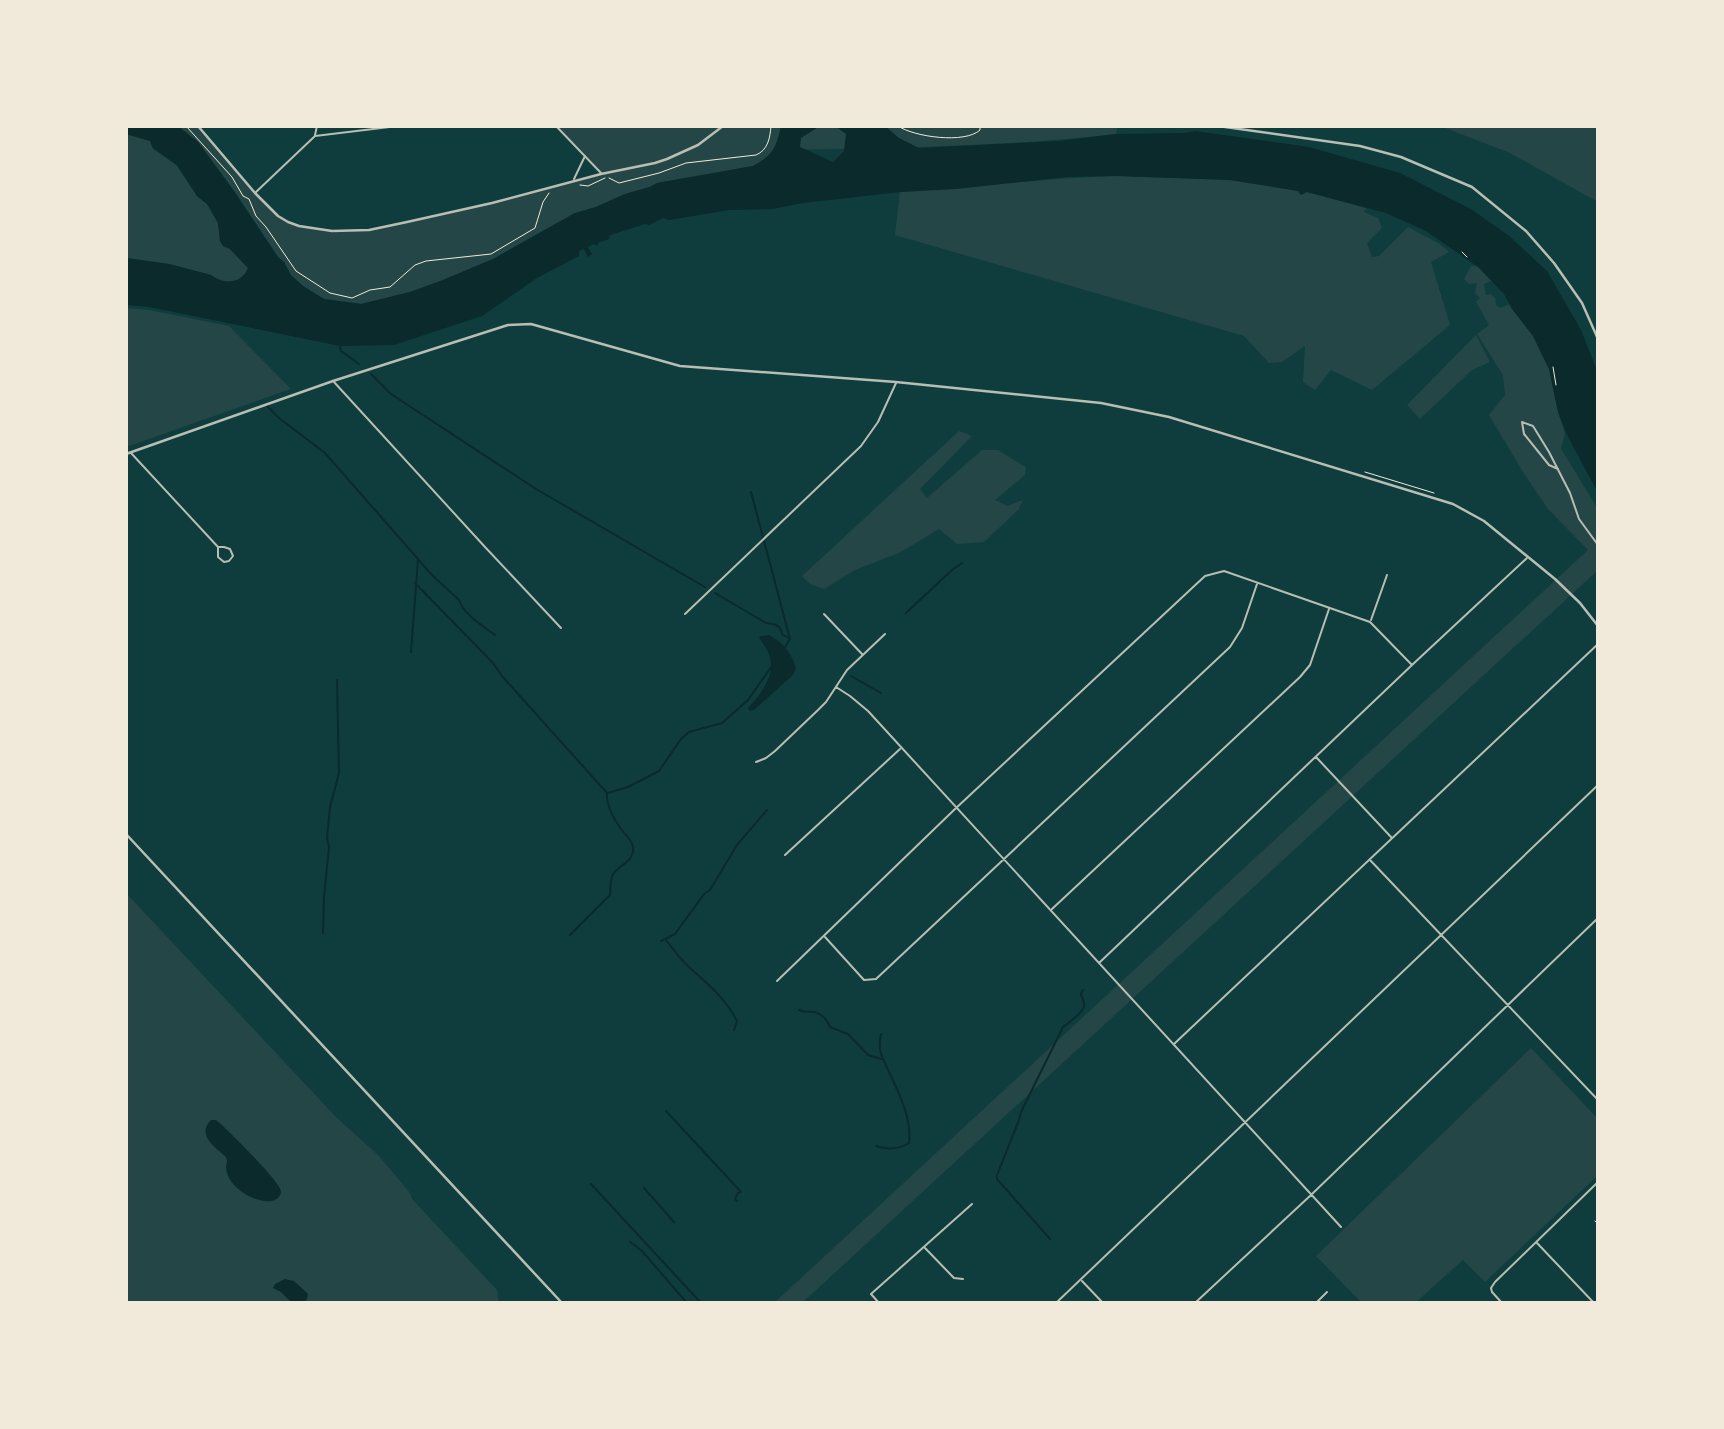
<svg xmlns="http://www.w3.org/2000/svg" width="1724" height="1429" viewBox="0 0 1724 1429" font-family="'Public Sans',sans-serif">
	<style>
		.green { fill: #244646 }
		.water { fill: #0a2a2b }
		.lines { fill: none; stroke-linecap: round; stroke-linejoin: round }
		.stream { stroke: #0a2a2b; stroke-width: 2 }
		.path { stroke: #f1e9da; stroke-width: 1 }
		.minor { stroke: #b8beb3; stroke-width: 2 }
		.tertiary { stroke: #b8beb3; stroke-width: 2.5 }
	</style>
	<rect width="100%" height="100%" fill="#0f3d3e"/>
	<!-- green -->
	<path class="green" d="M 178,126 L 198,126 L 255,192 L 278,216 L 299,226 L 332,231 L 369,230 L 544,190 L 601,173 L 556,126 L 1118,126 L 1116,134 C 1003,147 888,148 774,150 L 766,159 L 753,166 L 657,183 L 650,187 L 625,194 L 596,207 L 575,213 L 493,259 L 443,280 L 410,292 L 362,304 L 324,299 L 303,286 L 290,275 L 284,262 L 278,257 L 234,191 L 198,142 Z
		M 1440,126 L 1598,126 L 1598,202 L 1510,153 Z
		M 126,134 L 150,141 L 153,149 L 176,165 L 197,196 L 207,204 L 218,223 L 220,241 L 230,249 L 248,268 C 242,284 223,285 211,275 L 169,264 L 126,258 Z
		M 1117,176 L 1230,180 L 1307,192 L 1366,208 L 1364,212 L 1378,218 L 1382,228 L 1367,243 L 1372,257 L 1379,256 L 1408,227 L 1440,244 L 1449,252 L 1431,262 L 1450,325 L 1372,390 L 1331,370 L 1315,390 L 1303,382 L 1305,346 L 1282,362 L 1269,363 L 1244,336 L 895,235 L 900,192 C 972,188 1044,178 1117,176 Z
		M 1471,266 L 1487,267 L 1492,276 L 1491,281 L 1484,284 L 1486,295 L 1491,294 L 1495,298 L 1496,305 L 1500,308 L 1512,303 L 1533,336 L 1549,369 L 1558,412 L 1565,433 L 1561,449 L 1598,509 L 1598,570 L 802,1303 L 774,1303 L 1588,550 L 1548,509 L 1523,472 L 1489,415 L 1505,395 L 1503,375 L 1477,334 L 1489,325 L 1476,302 L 1480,298 L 1475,293 L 1477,283 L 1469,284 L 1464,279 Z
		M 126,308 L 149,310 L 229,326 L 291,389 L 126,447 Z
		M 1476,335 L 1490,362 L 1472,370 L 1420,419 L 1407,405 Z
		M 959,431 L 972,436 L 920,489 L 927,498 L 982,450 L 998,450 L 1026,467 L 1025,475 L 995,500 L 1007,506 L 1023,500 L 1018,510 L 984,542 L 957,544 L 939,529 L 901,552 L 855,570 L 824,589 L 810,584 L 802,576 Z
		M 126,893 L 336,1117 L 379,1156 L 410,1193 L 412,1199 L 497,1290 L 499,1303 L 126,1303 Z
		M 1531,1048 L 1598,1119 L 1598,1175 L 1485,1282 L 1463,1260 L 1415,1303 L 1362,1303 L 1316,1256 Z"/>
	<!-- water -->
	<path class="water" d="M 126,126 L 178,126 L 198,142 L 234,191 L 278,257 L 284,262 L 291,275 L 303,286 L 324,299 L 361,304 L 410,292 L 443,280 L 493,259 L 575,213 L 596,207 L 625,194 L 650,187 L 657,183 L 753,166 C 773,155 776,148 781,126 L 820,126 L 801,138 L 800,147 L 833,162 L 844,151 L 846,134 L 835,126 L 885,126 L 899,138 L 919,148 L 1058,141 L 1116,134 L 1184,133 L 1195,131 L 1309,147 L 1400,173 L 1471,209 L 1509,236 L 1547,271 L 1581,330 L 1598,373 L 1598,493 L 1566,433 L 1558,412 L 1549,369 L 1533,336 L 1512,309 L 1504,294 L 1478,267 L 1426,231 L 1386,213 L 1307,192 L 1301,195 L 1298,191 L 1230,180 L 1117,176 L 1066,177 L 956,189 L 900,192 L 803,203 L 773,209 L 729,210 L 669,220 L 663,218 L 649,225 L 645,224 L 610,235 L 609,239 L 598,243 L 598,246 L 593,244 L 588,247 L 592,254 L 588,257 L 584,249 L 579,251 L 579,256 L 537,278 L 482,316 L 394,345 L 340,346 L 149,307 L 126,305 L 126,258 L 169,264 L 211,275 C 223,285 242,284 248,268 L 230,249 L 223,246 L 220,241 L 218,223 L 207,204 L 197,196 L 177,165 L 153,148 L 150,141 L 126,134 Z
		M 769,635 C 783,642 793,655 796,669 L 793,675 L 754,710 L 750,711 L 748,708 C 761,694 778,673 768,652 C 766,647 762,643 759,637 L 761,636 Z
		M 211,1120 L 216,1120 L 223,1126 C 232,1135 283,1184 281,1192 C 277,1216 218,1189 227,1161 L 226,1157 C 215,1147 196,1135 211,1120 Z
		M 285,1279 L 294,1281 L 308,1294 L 307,1299 L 303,1303 L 292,1303 L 281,1292 L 273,1288 L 275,1284 Z"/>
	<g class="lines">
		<!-- stream -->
		<path class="stream" d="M 340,346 L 341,351 L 359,364
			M 371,374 L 391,394 L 536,489 L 705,587
			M 267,406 L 279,418 L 325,453 L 432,575 L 459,600 C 464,615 482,625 495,635
			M 415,583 L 493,663 L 502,676 L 607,793 C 606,805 614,819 621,829 C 625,834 632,840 633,847 C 635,861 621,864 614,873 C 609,879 611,887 610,895 L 570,935
			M 715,593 L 766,623 C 775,624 781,625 782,634 L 790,639 L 751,492
			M 906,613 L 952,570 L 962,563
			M 785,647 L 790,639
			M 411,652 L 418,560
			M 851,676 L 881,693
			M 608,793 L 628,787 L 659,771 L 681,739 L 689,732 L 722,723 L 748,700 L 772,666
			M 323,933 L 324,897 L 329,847 L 327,838 L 330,807 L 339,773 L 337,680
			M 666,940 C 673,949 680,959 688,966 C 706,983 726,998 737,1021 L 734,1030
			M 661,941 L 675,934 L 704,894 L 710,890 L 737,845 L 767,810
			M 799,1010 C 805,1013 809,1011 815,1012 C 822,1014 828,1021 830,1027 L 848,1034 L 868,1055 L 881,1059
			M 666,1111 L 741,1192 L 738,1193 L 735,1199 L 737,1201
			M 876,1146 C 886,1150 900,1149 909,1143 C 912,1119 899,1093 889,1072 C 883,1057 877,1053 881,1034
			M 591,1184 L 701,1303
			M 644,1188 L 674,1222
			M 1050,1239 L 997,1179 L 997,1175 L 1019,1120 L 1021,1112 L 1063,1027 C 1067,1024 1084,1012 1084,1006 C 1085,1002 1082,998 1081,994 L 1083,990
			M 630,1242 L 642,1251 L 687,1303"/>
		<!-- path -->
		<path class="path" d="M 186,126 L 232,177 L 243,196 L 249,199 L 256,216 L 266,227 L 296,271 L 330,293 L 352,298 L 370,290 L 390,287 L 415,265 L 426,261 L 491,254 L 535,228 L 543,202 L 549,193
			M 898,126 C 914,137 965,144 980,130 L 980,126
			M 609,178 L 619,183 L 659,173 L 686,163 L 756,155 C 768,150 770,138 771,126
			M 580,185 L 588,186 L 605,178
			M 1462,252 L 1467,257
			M 1553,367 L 1556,385
			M 1365,472 L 1434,493
			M 1595,1221 L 1598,1224"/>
		<!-- minor -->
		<path class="minor" d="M 556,126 L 601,173
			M 315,135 L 317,126
			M 574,179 L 585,156
			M 256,192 L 315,136 L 398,126
			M 334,382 L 485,547 L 561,628
			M 131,453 L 218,547 L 218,557 L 224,562 L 229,561 L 233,556 L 230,549 L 224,547 L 218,547
			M 1558,469 L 1549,465 L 1524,434 L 1522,422 L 1533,426 L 1549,452 L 1570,493 L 1579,519 L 1598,545
			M 685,614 L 861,446 L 878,422 L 896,383
			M 824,614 L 862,654
			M 1371,620 L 1387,575
			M 836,687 L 850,696 L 868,711 L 1341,1227
			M 1316,757 L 1391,837
			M 756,762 L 766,758 L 775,751 L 818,710 L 826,702 L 847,670 L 885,634
			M 785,855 L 900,749
			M 1370,860 L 1598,1100
			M 1052,909 L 1300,677 L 1310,665 L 1329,609
			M 825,937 L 864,980 L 876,979 L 1230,647 L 1242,628 L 1257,584
			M 1099,963 L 1412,665 L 1527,558
			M 777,981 L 955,809 L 1205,576 L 1224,571 L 1370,622 L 1412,665
			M 1174,1044 L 1598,644
			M 1537,1243 L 1594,1303
			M 925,1248 L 954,1278 L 963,1279
			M 1082,1281 L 1103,1303
			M 879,1303 L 871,1294 L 972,1204
			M 1056,1303 L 1598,785
			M 1195,1303 L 1311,1195 L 1598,918
			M 1316,1303 L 1327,1292
			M 1502,1303 L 1492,1292 L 1491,1288 L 1495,1282 L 1598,1182"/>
		<!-- tertiary -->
		<path class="tertiary" d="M 198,126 L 255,193 L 278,216 L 288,222 L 299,226 L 332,231 L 369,230 L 407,222 L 492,203 L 601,174 L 655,163 L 667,159 L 698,145 L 723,126
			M 1218,126 L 1360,146 L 1401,157 L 1472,187 L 1526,231 L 1554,263 L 1582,303 L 1598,339
			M 126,454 L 333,381 L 508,325 L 531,324 L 680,366 L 896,382 L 1101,403 L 1169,417 L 1453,504 L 1484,521 L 1555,579 L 1580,603 L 1598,626
			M 126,834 L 562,1303"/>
	</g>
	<!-- border -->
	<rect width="1724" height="1429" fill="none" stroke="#f1e9da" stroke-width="256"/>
</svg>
